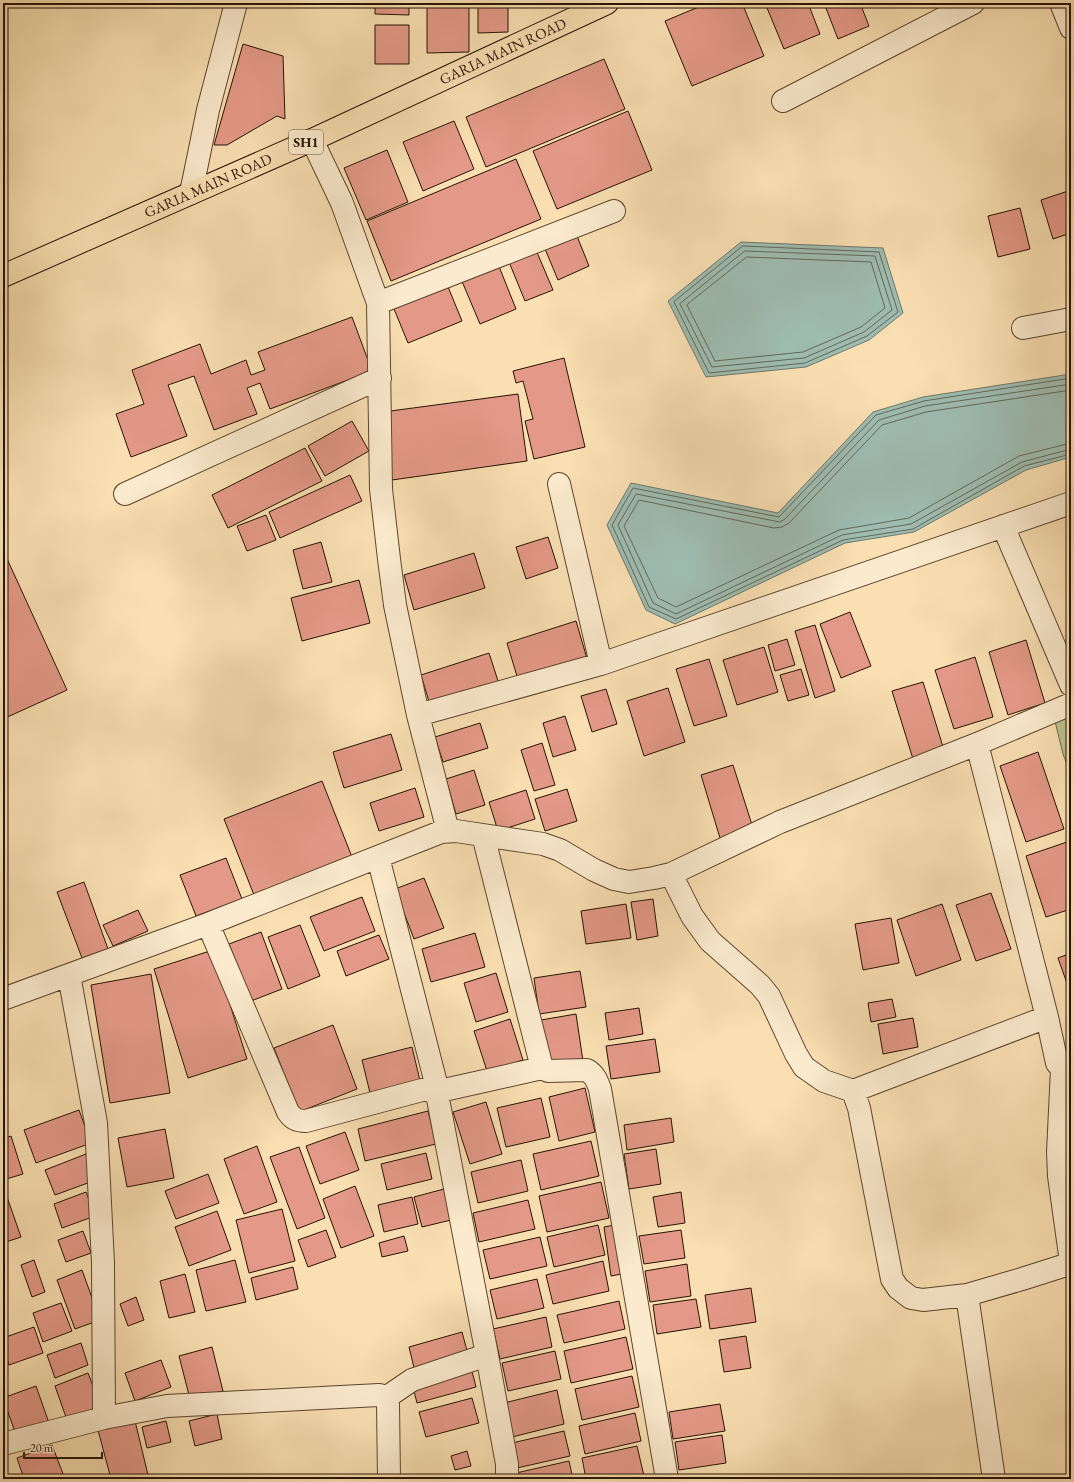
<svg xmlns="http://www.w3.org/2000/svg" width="1074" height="1482" viewBox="0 0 1074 1482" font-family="'EB Garamond',serif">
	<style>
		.green { fill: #b9c390; stroke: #706b48 }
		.water { fill: #9ebcb1; stroke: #6e786b }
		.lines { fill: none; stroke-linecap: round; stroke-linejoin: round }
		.shore { stroke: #626859; stroke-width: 1 }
		.building { fill: #e49988; stroke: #271301 }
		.street-casing { stroke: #5c462d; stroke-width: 24 }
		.primary-casing { stroke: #271301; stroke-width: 24 }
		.street { stroke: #fbeacd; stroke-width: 22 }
		.primary { stroke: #f9dfb2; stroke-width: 22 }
		.labels { text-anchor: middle; stroke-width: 3; stroke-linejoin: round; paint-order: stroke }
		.shield { fill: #fbeacd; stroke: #67543e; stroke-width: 1 }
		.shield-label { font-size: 14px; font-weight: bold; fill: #271301 }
		.street-label { font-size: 15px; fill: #271301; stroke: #fbeacd }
	</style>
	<rect width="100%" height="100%" fill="#f9dfb2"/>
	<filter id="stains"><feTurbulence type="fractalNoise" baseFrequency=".005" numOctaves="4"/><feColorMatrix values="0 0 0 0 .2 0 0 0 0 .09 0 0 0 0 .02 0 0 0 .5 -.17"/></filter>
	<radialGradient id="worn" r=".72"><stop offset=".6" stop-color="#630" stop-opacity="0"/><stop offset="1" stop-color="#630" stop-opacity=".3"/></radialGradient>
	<!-- green -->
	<path class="green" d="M 1071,710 L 1071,775 L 1063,754 L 1054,717 Z"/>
	<!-- water -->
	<path class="water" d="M 741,242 L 883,248 L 903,313 L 869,340 L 806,367 L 706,377 L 668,301 Z
		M 1071,374 L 1071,457 L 1026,470 L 914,532 L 845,543 L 675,624 L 646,610 L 607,525 L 631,483 L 778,513 L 873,412 L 923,397 Z"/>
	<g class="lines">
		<!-- shore -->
		<path class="shore" d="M 743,246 L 879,252 L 898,312 L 867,336 L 805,363 L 709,373 L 674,302 Z
			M 745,251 L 875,256 L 892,310 L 864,332 L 804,358 L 712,367 L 680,304 Z
			M 747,257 L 871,262 L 885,308 L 861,327 L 803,352 L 715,361 L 687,305 Z
			M 1071,378 L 924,401 L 876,415 L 779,517 L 633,488 L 612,525 L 649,607 L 676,619 L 843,540 L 913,529 L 1024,466 L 1071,454
			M 1071,384 L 925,406 L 879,420 L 785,519 L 780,522 L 636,494 L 618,525 L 653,603 L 676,614 L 842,535 L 911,524 L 1022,462 L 1071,449
			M 1071,390 L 926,412 L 882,425 L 789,523 L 782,527 L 774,528 L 639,500 L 624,526 L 658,598 L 676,607 L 839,530 L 909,518 L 1019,456 L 1071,443"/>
	</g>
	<!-- building -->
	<path class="building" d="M 375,3 L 409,3 L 409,15 L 375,14 Z
		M 427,3 L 469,3 L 469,52 L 427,53 Z
		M 478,3 L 508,3 L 508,32 L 478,33 Z
		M 708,3 L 742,3 L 764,56 L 692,86 L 665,21 Z
		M 765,3 L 808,3 L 820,34 L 784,49 Z
		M 824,3 L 860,3 L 869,26 L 838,39 Z
		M 375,25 L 409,25 L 409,64 L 375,64 Z
		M 243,44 L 283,56 L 285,119 L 277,116 L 227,145 L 214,145 Z
		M 604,59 L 625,109 L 486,167 L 466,117 Z
		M 628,111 L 652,170 L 557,209 L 533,151 Z
		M 454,121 L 474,169 L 423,191 L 403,142 Z
		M 387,150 L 408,202 L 366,220 L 344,168 Z
		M 516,159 L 541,219 L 391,281 L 367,221 Z
		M 1071,190 L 1071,233 L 1053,239 L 1041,200 Z
		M 1020,208 L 1030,249 L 998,257 L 988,216 Z
		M 575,231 L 589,266 L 558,280 L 543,244 Z
		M 536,250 L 553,290 L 525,301 L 509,262 Z
		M 498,264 L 516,309 L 480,324 L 461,279 Z
		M 446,282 L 462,321 L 408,343 L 392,304 Z
		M 352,317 L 372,371 L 270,409 L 260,383 L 247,388 L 257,414 L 214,430 L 194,376 L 168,385 L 187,436 L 131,457 L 116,414 L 144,404 L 132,370 L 200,344 L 211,374 L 246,360 L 251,375 L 265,370 L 258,352 Z
		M 564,358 L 585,447 L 534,459 L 525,421 L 533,419 L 523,381 L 516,383 L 513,371 Z
		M 518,394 L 527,461 L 392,480 L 383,412 Z
		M 352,421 L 369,451 L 325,476 L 308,446 Z
		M 305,448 L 322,481 L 228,528 L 212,495 Z
		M 350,475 L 362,501 L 280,538 L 269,512 Z
		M 266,515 L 276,540 L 247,551 L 237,526 Z
		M 548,537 L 558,568 L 526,579 L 516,547 Z
		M 321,542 L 332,582 L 303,589 L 293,550 Z
		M 3,550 L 67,690 L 3,719 Z
		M 474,553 L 485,588 L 414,610 L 404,575 Z
		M 359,580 L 370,623 L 302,641 L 291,598 Z
		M 850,612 L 871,666 L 841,678 L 820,624 Z
		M 576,621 L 588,662 L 519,683 L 507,643 Z
		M 815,625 L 835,691 L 815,698 L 795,631 Z
		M 787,639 L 795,665 L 775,671 L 768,645 Z
		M 1026,640 L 1045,703 L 1008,715 L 989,652 Z
		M 764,647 L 778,692 L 737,705 L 723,660 Z
		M 489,653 L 500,687 L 431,708 L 421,675 Z
		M 975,657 L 993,717 L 954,729 L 935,670 Z
		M 709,659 L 727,716 L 694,726 L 676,669 Z
		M 801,669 L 809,695 L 788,701 L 780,675 Z
		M 923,682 L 944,750 L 913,759 L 892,691 Z
		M 668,688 L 685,742 L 644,756 L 627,701 Z
		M 606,689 L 617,724 L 592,732 L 581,696 Z
		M 565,716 L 576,750 L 553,757 L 543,723 Z
		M 480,723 L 488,748 L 443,762 L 435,737 Z
		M 391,734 L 402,770 L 344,788 L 333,752 Z
		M 542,743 L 555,785 L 534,791 L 521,750 Z
		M 1038,752 L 1064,829 L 1026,842 L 1000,766 Z
		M 733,765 L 753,828 L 720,838 L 701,775 Z
		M 474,770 L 485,805 L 456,814 L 446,779 Z
		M 322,781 L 352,857 L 254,895 L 224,819 Z
		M 415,788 L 424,817 L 379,831 L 370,803 Z
		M 567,789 L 577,821 L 545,831 L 535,799 Z
		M 526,790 L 535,819 L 498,831 L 489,802 Z
		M 1067,842 L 1071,853 L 1071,909 L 1046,917 L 1026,856 Z
		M 226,858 L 242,899 L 196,916 L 180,875 Z
		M 424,878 L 444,928 L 414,939 L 395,889 Z
		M 84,882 L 108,949 L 82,958 L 57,892 Z
		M 991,893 L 1011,949 L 976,961 L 956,905 Z
		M 362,897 L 375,931 L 324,951 L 310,917 Z
		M 653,899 L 658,936 L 637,940 L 631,902 Z
		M 626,904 L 631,938 L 586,944 L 581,911 Z
		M 942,904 L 961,960 L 916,976 L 897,920 Z
		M 138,910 L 148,931 L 113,946 L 103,925 Z
		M 891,918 L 899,963 L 863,970 L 855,924 Z
		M 300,925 L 320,976 L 288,989 L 268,937 Z
		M 261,932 L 282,989 L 251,1001 L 229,944 Z
		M 475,933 L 485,967 L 431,982 L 422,949 Z
		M 379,935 L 389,959 L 346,976 L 337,951 Z
		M 213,950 L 247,1059 L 188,1078 L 154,969 Z
		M 1071,953 L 1071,988 L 1069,989 L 1058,958 Z
		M 580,971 L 586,1007 L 539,1014 L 534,978 Z
		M 496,973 L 508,1012 L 476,1022 L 464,983 Z
		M 151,974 L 170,1093 L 110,1103 L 91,985 Z
		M 892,999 L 896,1017 L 871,1022 L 868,1003 Z
		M 639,1008 L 643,1034 L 609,1040 L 605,1013 Z
		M 576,1014 L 583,1061 L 549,1066 L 541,1020 Z
		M 913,1018 L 918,1047 L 883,1054 L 878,1024 Z
		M 510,1019 L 523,1060 L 487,1071 L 474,1031 Z
		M 333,1025 L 357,1089 L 299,1112 L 274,1048 Z
		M 655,1039 L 660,1072 L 611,1079 L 606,1046 Z
		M 412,1047 L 421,1085 L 371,1097 L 362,1060 Z
		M 585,1088 L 595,1132 L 559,1141 L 549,1097 Z
		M 541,1098 L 550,1137 L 506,1147 L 497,1108 Z
		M 486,1102 L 502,1154 L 470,1164 L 453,1112 Z
		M 79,1110 L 91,1143 L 36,1163 L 24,1130 Z
		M 428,1111 L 436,1144 L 365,1161 L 358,1129 Z
		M 671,1118 L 674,1142 L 627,1150 L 624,1125 Z
		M 165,1129 L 174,1178 L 127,1187 L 118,1138 Z
		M 345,1132 L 359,1170 L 320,1184 L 306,1146 Z
		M 11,1136 L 23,1174 L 3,1180 L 3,1139 Z
		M 591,1141 L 599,1176 L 541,1190 L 533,1154 Z
		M 257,1146 L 277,1202 L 244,1214 L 224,1159 Z
		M 299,1147 L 325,1218 L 297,1229 L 270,1157 Z
		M 656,1149 L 661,1184 L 629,1189 L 624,1154 Z
		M 426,1153 L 432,1179 L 387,1190 L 381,1164 Z
		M 86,1154 L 96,1180 L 55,1195 L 45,1170 Z
		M 521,1160 L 528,1191 L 478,1203 L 471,1172 Z
		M 208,1174 L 219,1203 L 176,1219 L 165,1191 Z
		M 601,1182 L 609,1218 L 547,1232 L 539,1196 Z
		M 355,1186 L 374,1236 L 341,1248 L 323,1199 Z
		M 444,1189 L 451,1220 L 422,1227 L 414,1197 Z
		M 86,1192 L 95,1216 L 62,1228 L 54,1204 Z
		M 681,1192 L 685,1223 L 658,1227 L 653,1197 Z
		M 6,1194 L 21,1237 L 3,1243 L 3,1195 Z
		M 412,1197 L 418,1224 L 384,1232 L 378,1205 Z
		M 528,1200 L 535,1229 L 479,1242 L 473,1213 Z
		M 282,1209 L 295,1261 L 249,1273 L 236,1220 Z
		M 217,1211 L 231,1250 L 189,1266 L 175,1227 Z
		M 620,1224 L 627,1273 L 611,1276 L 604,1227 Z
		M 598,1225 L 605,1255 L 554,1267 L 547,1237 Z
		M 326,1230 L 336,1257 L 308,1267 L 298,1240 Z
		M 681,1230 L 685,1258 L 644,1264 L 639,1236 Z
		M 83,1231 L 91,1253 L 66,1262 L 58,1240 Z
		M 404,1236 L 408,1251 L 382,1257 L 379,1243 Z
		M 540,1237 L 547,1266 L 490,1279 L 483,1250 Z
		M 34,1260 L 45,1292 L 32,1297 L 21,1265 Z
		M 235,1260 L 246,1302 L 206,1311 L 196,1270 Z
		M 603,1261 L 609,1291 L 553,1304 L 546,1275 Z
		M 687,1264 L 691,1296 L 650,1302 L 645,1271 Z
		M 293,1267 L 298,1289 L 256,1300 L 251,1278 Z
		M 82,1270 L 100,1320 L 75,1329 L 57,1280 Z
		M 185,1274 L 195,1312 L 169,1318 L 160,1281 Z
		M 537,1279 L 544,1308 L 497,1319 L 490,1290 Z
		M 751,1288 L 756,1322 L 710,1329 L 705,1295 Z
		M 136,1297 L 144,1320 L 128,1326 L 120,1304 Z
		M 696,1299 L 701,1327 L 657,1334 L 653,1305 Z
		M 619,1301 L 625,1329 L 564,1343 L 557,1315 Z
		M 61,1303 L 72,1331 L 43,1342 L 33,1313 Z
		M 546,1317 L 552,1347 L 500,1359 L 493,1329 Z
		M 34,1327 L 43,1353 L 9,1365 L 3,1348 L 3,1338 Z
		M 462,1332 L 469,1358 L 415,1372 L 409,1347 Z
		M 746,1336 L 751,1368 L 724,1372 L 719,1340 Z
		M 626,1337 L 633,1369 L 571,1383 L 564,1351 Z
		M 81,1343 L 88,1365 L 55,1378 L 47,1355 Z
		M 212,1347 L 223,1391 L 190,1399 L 179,1356 Z
		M 555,1351 L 561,1379 L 508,1391 L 502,1363 Z
		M 161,1360 L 171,1387 L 135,1401 L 125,1373 Z
		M 471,1367 L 476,1387 L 417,1403 L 412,1383 Z
		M 88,1373 L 102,1410 L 68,1423 L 55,1386 Z
		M 632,1376 L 639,1407 L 582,1420 L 575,1389 Z
		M 36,1386 L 49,1423 L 16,1435 L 3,1398 Z
		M 557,1390 L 564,1424 L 512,1437 L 504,1403 Z
		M 472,1398 L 479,1423 L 426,1437 L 419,1412 Z
		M 720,1404 L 725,1431 L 673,1439 L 669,1412 Z
		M 635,1413 L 641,1441 L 585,1454 L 579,1426 Z
		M 217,1414 L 222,1439 L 195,1446 L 189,1421 Z
		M 135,1421 L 149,1479 L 111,1479 L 98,1430 Z
		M 166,1421 L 171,1442 L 147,1448 L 142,1427 Z
		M 564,1431 L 570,1456 L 517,1468 L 512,1443 Z
		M 722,1435 L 726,1463 L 679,1470 L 675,1442 Z
		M 52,1445 L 65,1479 L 24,1479 L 17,1458 Z
		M 637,1446 L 644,1476 L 632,1479 L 586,1479 L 582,1458 Z
		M 467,1451 L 471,1466 L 455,1470 L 451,1456 Z
		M 569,1461 L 573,1479 L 517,1479 L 516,1473 Z"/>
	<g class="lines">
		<defs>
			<path id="street" d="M 1061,3 L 1071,28
				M 783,101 L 973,3
				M 312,140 L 342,203 L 378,303 L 381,489 L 389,559 L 395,605 L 418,715 L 448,831
				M 191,193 L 208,110 L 236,3
				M 378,303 L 614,211
				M 1023,328 L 1071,319
				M 559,484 L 601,664
				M 125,494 L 380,378
				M 1003,526 L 1071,685
				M 418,715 L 601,664 L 1071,503
				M 977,744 L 1047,1017 L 1057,1063 L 1062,1069 L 1071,1070
				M 483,835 L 542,1068 L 548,1071 L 587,1070 C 595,1075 597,1081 600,1089 L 667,1479
				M 378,857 L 438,1091
				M 671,874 L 692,916 L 710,941 L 760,985 L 769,996 L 796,1054 L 804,1067 L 824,1081 L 853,1091 L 859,1108 L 892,1279 L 898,1288 L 911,1298 L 923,1300 L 967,1295 L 1022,1279 L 1066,1265 L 1069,1261 L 1070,1255 L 1059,1176 L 1058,1152 L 1062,1069
				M 208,924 L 288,1112 C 293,1119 297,1121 306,1121 L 422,1090 L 427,1090 L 435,1092 L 438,1099 L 487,1355 L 507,1464 L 507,1479
				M 69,975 L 96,1123 L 103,1263 L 104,1418
				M 3,999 L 208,924 L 441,832 L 456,831 L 543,844 L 560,850 L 594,870 L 614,879 L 629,882 L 654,878 L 671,874 L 780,822 L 977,744 L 1071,704
				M 853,1091 L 1047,1017
				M 435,1092 L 542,1068
				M 967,1295 L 994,1479
				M 387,1397 L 412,1380 L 487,1355
				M 3,1444 L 104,1418 L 167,1406 L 379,1395 L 387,1397 L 388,1404 L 389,1479"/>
			<g id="primary">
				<path id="s1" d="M 3,276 L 312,140 L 607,3"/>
			</g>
		</defs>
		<!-- street casing -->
		<use href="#street" class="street-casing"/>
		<!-- primary casing -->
		<use href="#primary" class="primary-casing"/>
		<!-- street -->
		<use href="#street" class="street"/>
		<!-- primary -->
		<use href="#primary" class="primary"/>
	</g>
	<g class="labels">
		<!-- shield labels -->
		<rect class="shield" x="289" y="130" width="34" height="24" rx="3"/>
		<g class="shield-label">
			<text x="306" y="147">SH1</text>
		</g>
		<!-- street labels -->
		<g class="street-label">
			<text dy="5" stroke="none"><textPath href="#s1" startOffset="548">GARIA MAIN ROAD</textPath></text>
			<text dy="5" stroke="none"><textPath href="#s1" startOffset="224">GARIA MAIN ROAD</textPath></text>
		</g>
	</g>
	<!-- margin -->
	<rect width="1074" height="1482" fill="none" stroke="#f9dfb2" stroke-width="16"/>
	<rect x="4" y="4" width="1066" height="1474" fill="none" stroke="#271301" stroke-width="2"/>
	<rect x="8" y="8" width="1058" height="1466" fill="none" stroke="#271301"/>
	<!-- scale -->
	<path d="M24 1452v6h78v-6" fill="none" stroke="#271301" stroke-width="2"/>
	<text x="30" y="1452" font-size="12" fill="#271301" stroke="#fbeacd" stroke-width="3" paint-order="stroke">20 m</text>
	<rect width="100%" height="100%" filter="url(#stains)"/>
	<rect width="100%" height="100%" fill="url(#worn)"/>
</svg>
